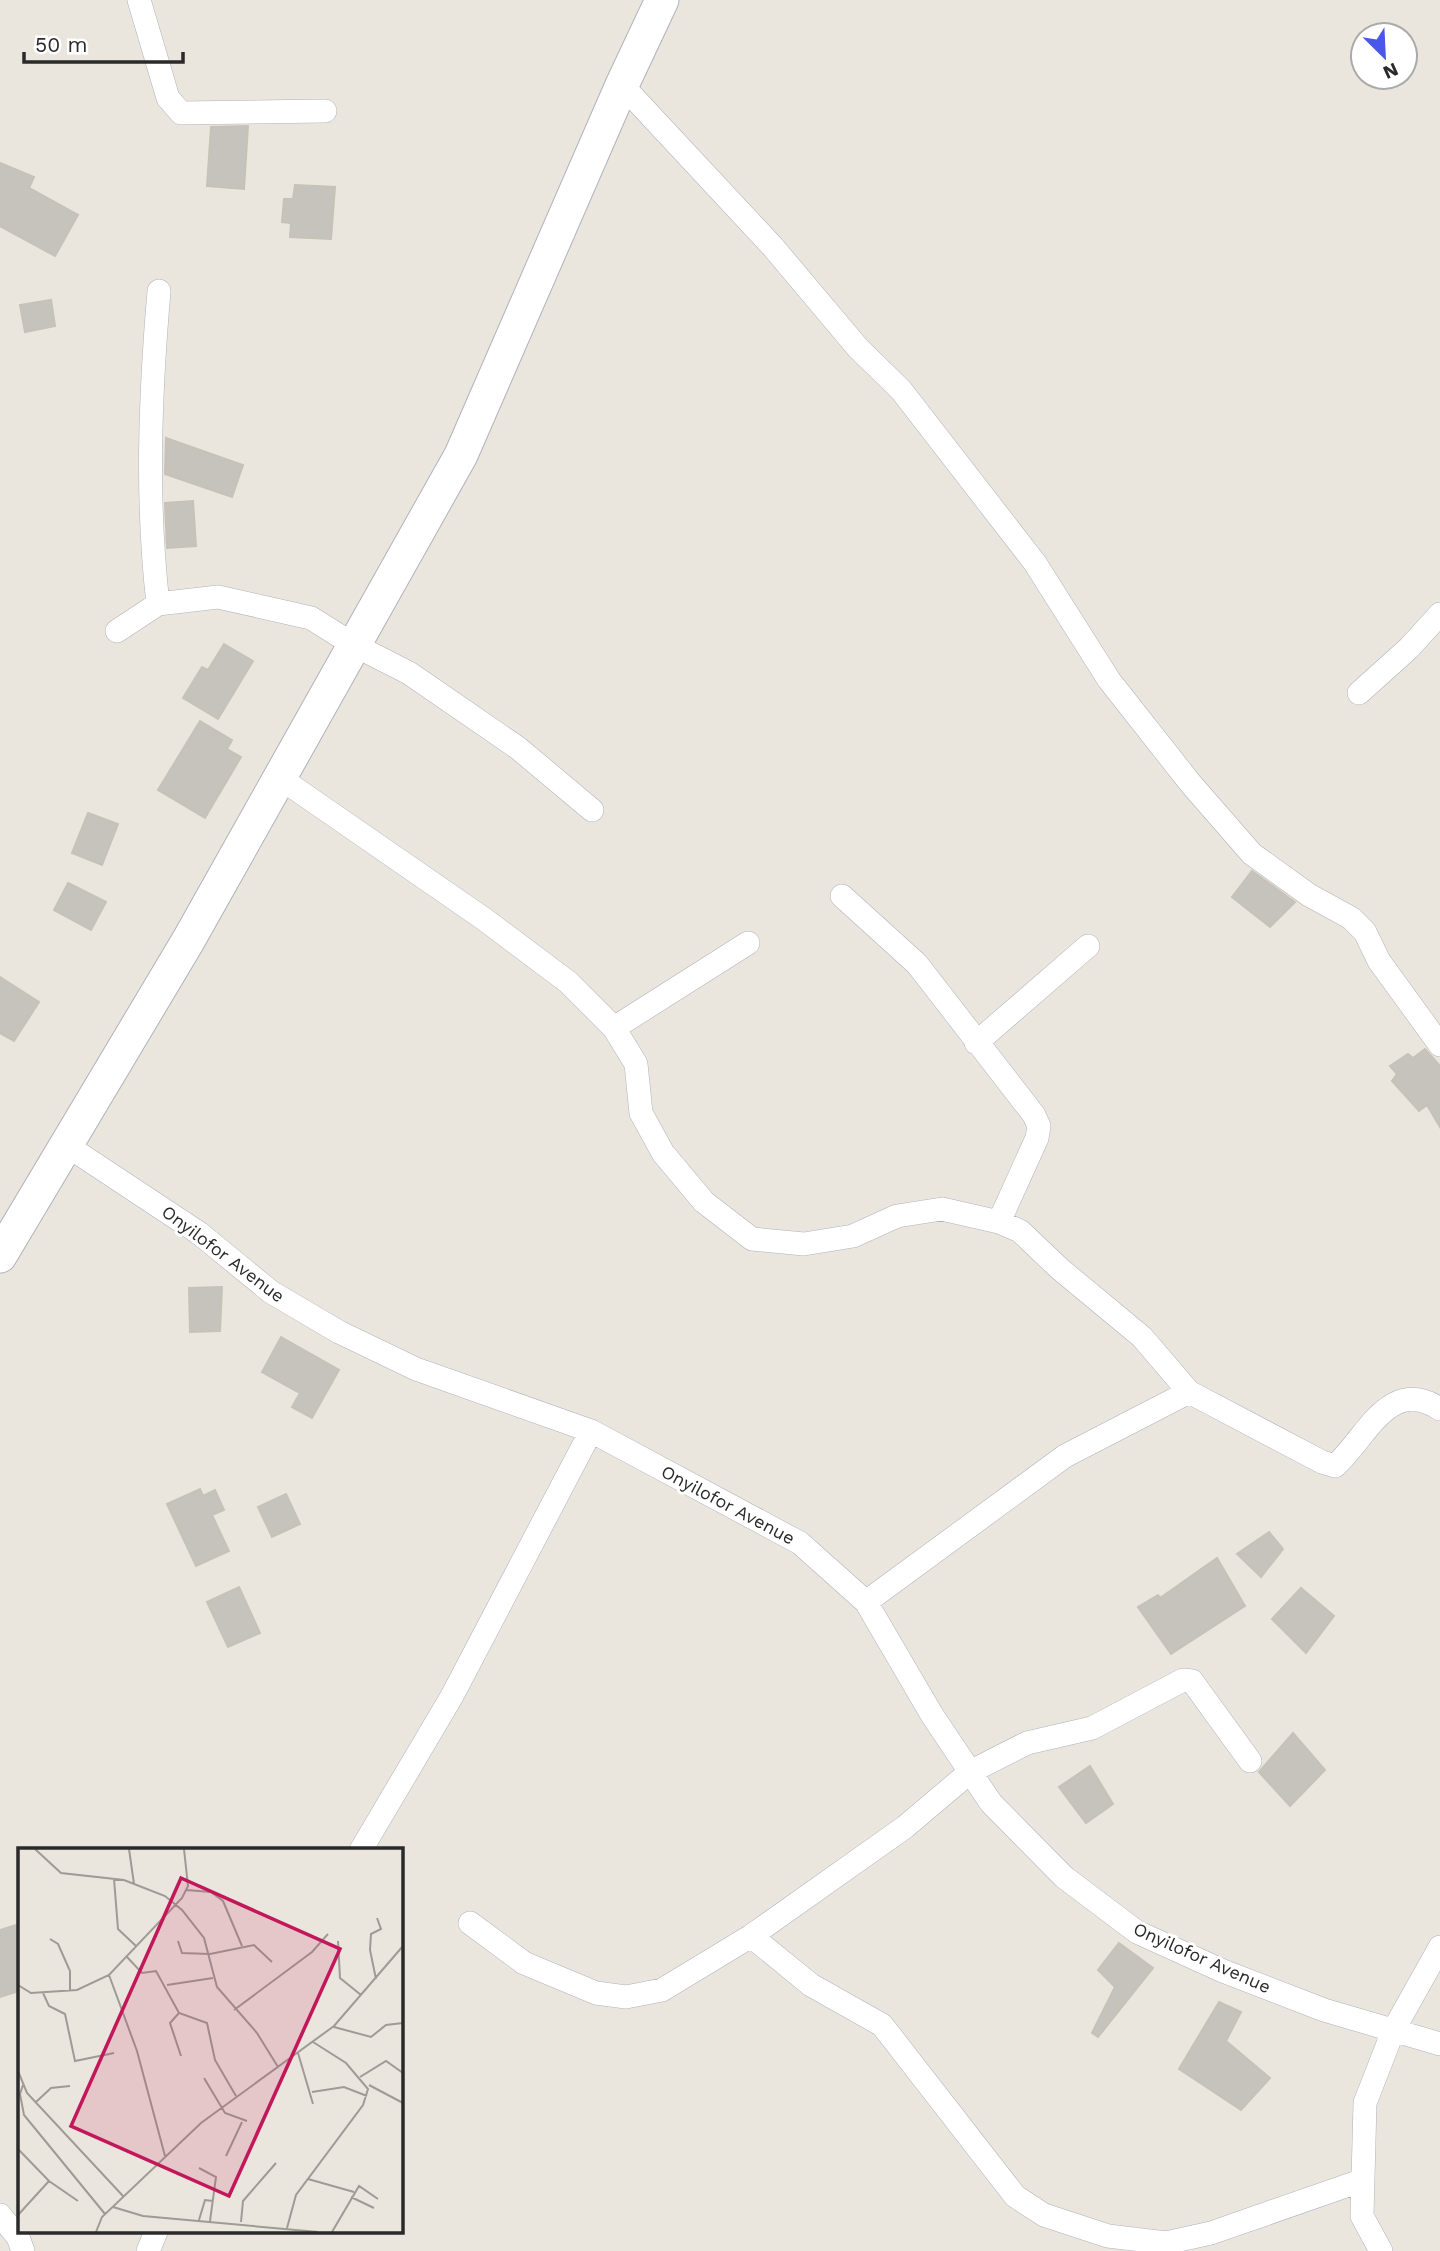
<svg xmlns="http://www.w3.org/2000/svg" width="1440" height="2251" viewBox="0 0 1440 2251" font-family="'Work Sans',sans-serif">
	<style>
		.building { fill: #c6c3bc; stroke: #c6c2b7; stroke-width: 2 }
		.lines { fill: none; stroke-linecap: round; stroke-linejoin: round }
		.street-casing { stroke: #b0b2bc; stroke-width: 24 }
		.secondary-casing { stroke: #b0b2bc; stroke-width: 35 }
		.street { stroke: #fff; stroke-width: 23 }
		.secondary { stroke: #fff; stroke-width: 33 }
		.labels { text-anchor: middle; stroke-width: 6; stroke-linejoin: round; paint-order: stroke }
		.street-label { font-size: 18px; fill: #2a2a2a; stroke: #fff }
		.inset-road { fill: none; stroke: #9e9b95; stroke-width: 2 }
		.view { fill: #c2185b; fill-opacity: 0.15; stroke: #c2185b; stroke-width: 3.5 }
		.inset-edge { fill: none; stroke: #2a2a2a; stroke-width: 3.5 }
	</style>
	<rect width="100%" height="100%" fill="#ebe6dd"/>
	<!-- building -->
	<path class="building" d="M 248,126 L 244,189 L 207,186 L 211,127 Z
		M 0,163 L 34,177 L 29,188 L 78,215 L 55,256 L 0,226 Z
		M 295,185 L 335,187 L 331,239 L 290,237 L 291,223 L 282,222 L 284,199 L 293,199 Z
		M 51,300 L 55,326 L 25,332 L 20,305 Z
		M 166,438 L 243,465 L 232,497 L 165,474 Z
		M 193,501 L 196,546 L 167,548 L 165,503 Z
		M 224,644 L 253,661 L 218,719 L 183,698 L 202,667 L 208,670 Z
		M 200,721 L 232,740 L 227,749 L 241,757 L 205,818 L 158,790 Z
		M 88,813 L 118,824 L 102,865 L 72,853 Z
		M 1252,871 L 1295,902 L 1270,927 L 1232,897 Z
		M 68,883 L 106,902 L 91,930 L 54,910 Z
		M 0,977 L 39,1002 L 14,1041 L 0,1033 Z
		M 1425,1049 L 1440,1066 L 1440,1127 L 1427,1105 L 1419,1111 L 1392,1081 L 1397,1074 L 1390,1066 L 1408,1054 L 1413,1058 Z
		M 222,1287 L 220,1331 L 190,1332 L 189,1288 Z
		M 281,1337 L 339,1370 L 312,1418 L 292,1407 L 300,1393 L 262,1372 Z
		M 200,1489 L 203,1496 L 215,1490 L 224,1510 L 212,1515 L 229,1551 L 196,1566 L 167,1504 Z
		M 286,1494 L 300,1524 L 272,1537 L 258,1507 Z
		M 1269,1532 L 1283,1549 L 1261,1577 L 1237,1554 Z
		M 1217,1558 L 1245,1606 L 1171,1654 L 1138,1607 L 1158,1595 L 1160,1598 Z
		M 239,1587 L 260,1633 L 228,1647 L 207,1602 Z
		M 1301,1588 L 1334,1616 L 1306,1653 L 1272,1619 Z
		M 1293,1733 L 1325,1770 L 1290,1806 L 1259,1772 Z
		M 1090,1766 L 1113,1804 L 1086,1823 L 1059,1787 Z
		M 19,1924 L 19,1991 L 0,1997 L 0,1930 Z
		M 1119,1943 L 1153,1968 L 1098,2037 L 1092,2033 L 1115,1987 L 1098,1970 Z
		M 1219,2002 L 1241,2012 L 1226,2041 L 1270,2078 L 1241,2110 L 1179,2069 Z"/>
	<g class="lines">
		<defs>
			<path id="street" d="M 139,0 L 168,98 L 181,113 L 325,111
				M 622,85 L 773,247 L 858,348 L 901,390 L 1035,563 L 1109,680 L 1191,784 L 1252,854 L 1309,895 L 1351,918 L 1365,932 L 1379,961 L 1440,1045
				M 158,604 C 146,500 150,395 159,291
				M 117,631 L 158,604 L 218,597 L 311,618 L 354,645 L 409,673 L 518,748 L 592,810
				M 1359,693 L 1409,648 L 1440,614
				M 280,778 L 484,919 L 568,982 L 614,1028 L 636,1064 L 641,1113 L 663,1153 L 704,1202 L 752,1239 L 804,1244 L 853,1236 L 897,1216 L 942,1209 L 999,1222 L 1020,1231 L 1060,1269 L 1142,1337 L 1189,1392 L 1322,1462 L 1335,1466 C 1368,1436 1389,1376 1440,1409
				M 842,896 L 917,964 L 1034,1115 L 1039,1126 L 1037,1138 L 999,1222
				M 614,1028 L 748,943
				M 976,1043 L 1088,946
				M 66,1145 L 199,1233 L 271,1292 L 339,1332 L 416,1369 L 591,1431 L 800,1543 L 866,1602 L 932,1715 L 991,1803 L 1064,1877 L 1137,1932 L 1223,1971 L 1324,2010 L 1440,2044
				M 866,1602 L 1065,1456 L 1189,1392
				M 361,1850 L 452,1696 L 591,1431
				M 470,1923 L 524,1963 L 596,1993 L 626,1997 L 662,1990 L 751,1936 L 905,1827 L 970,1772 L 1027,1743 L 1092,1728 L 1183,1680 L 1192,1681 L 1250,1761
				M 751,1936 L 811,1985 L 882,2025 L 1015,2196 L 1044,2215 L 1108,2236 L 1166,2243 L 1211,2233 L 1363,2180
				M 0,2215 L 18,2237 L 23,2251
				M 148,2251 L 156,2232
				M 1381,2251 L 1362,2216 L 1365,2103 L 1393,2031 L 1440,1947"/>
			<path id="secondary" d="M 0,1256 L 188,941 L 461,455 L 622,85 L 662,0"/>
		</defs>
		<!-- street casing -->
		<use href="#street" class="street-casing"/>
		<!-- secondary casing -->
		<use href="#secondary" class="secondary-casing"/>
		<!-- street -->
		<use href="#street" class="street"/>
		<!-- secondary -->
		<use href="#secondary" class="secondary"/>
	</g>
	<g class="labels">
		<!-- street labels -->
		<g class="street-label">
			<text transform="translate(223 1254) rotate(37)" y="6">Onyilofor Avenue</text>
			<text transform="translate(728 1505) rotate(28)" y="6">Onyilofor Avenue</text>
			<text transform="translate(1202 1958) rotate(24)" y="6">Onyilofor Avenue</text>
		</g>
	</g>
	<!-- overview -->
	<g transform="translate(18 1848)">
		<rect width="385" height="385" fill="#ebe6dd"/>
		<path class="inset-road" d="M 17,1 L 43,25 L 106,32 L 147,48 L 164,62 L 186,90 L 199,139 L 239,185 L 260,219M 111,1 L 116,36M 96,31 L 100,81 L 118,98M 168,42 L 193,44 L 205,53 L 224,98M 32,91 L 40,96 L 52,123 L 52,142M 160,93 L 164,105 L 192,106 L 236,97 L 254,114M 320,93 L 322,130 L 343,147M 109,109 L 124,125 L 138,123 L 161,165 L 189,175 L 197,212 L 218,248M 91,127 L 119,203 L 147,308M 358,131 L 352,102 L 353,86 L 363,81 L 359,70M 0,137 L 13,145 L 59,142 L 91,127 L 164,50 L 170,38 L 166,1M 149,137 L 195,130M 25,145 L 31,158 L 47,166 L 57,213 L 96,205M 216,162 L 294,104 L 310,86M 161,165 L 152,175 L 163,208M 316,179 L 353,189 L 368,177 L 385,175M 280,205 L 295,256M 0,223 L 9,245 L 105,348M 342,229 L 368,213 L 385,225M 186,230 L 207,265 L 229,273M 5,237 L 2,246 L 6,267 L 87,366M 351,237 L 385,255M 294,244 L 326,239 L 349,248M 18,254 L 33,240 L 52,238M 0,301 L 31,333 L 60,353M 208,308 L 224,274M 181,320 L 198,329 L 192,373M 290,331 L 336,344M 333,349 L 356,360M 95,359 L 125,368 L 300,384M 0,367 L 31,333M 181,372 L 187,352 L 195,353M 223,374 L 225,353 L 258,315M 269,380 L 278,347 L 345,257 L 350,241 L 328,215 L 295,194M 78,384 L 84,369 L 183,275 L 316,178 L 385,98M 314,384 L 341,338 L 360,351"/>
		<path class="view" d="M 163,30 L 322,101 L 211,348 L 53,278 Z"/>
		<rect width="385" height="385" class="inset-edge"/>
	</g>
	<!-- north arrow -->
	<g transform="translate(1384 56) rotate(156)"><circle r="33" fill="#ffffff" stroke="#aaaaaa" stroke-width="2"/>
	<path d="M0-5L12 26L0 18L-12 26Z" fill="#4a57eb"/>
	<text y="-10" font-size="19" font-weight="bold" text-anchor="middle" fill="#2a2a2a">N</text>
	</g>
	<!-- scale -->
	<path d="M24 52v10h159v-10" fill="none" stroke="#2a2a2a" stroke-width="3.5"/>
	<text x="35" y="52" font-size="21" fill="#2a2a2a" stroke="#ffffff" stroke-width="5" paint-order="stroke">50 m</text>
</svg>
